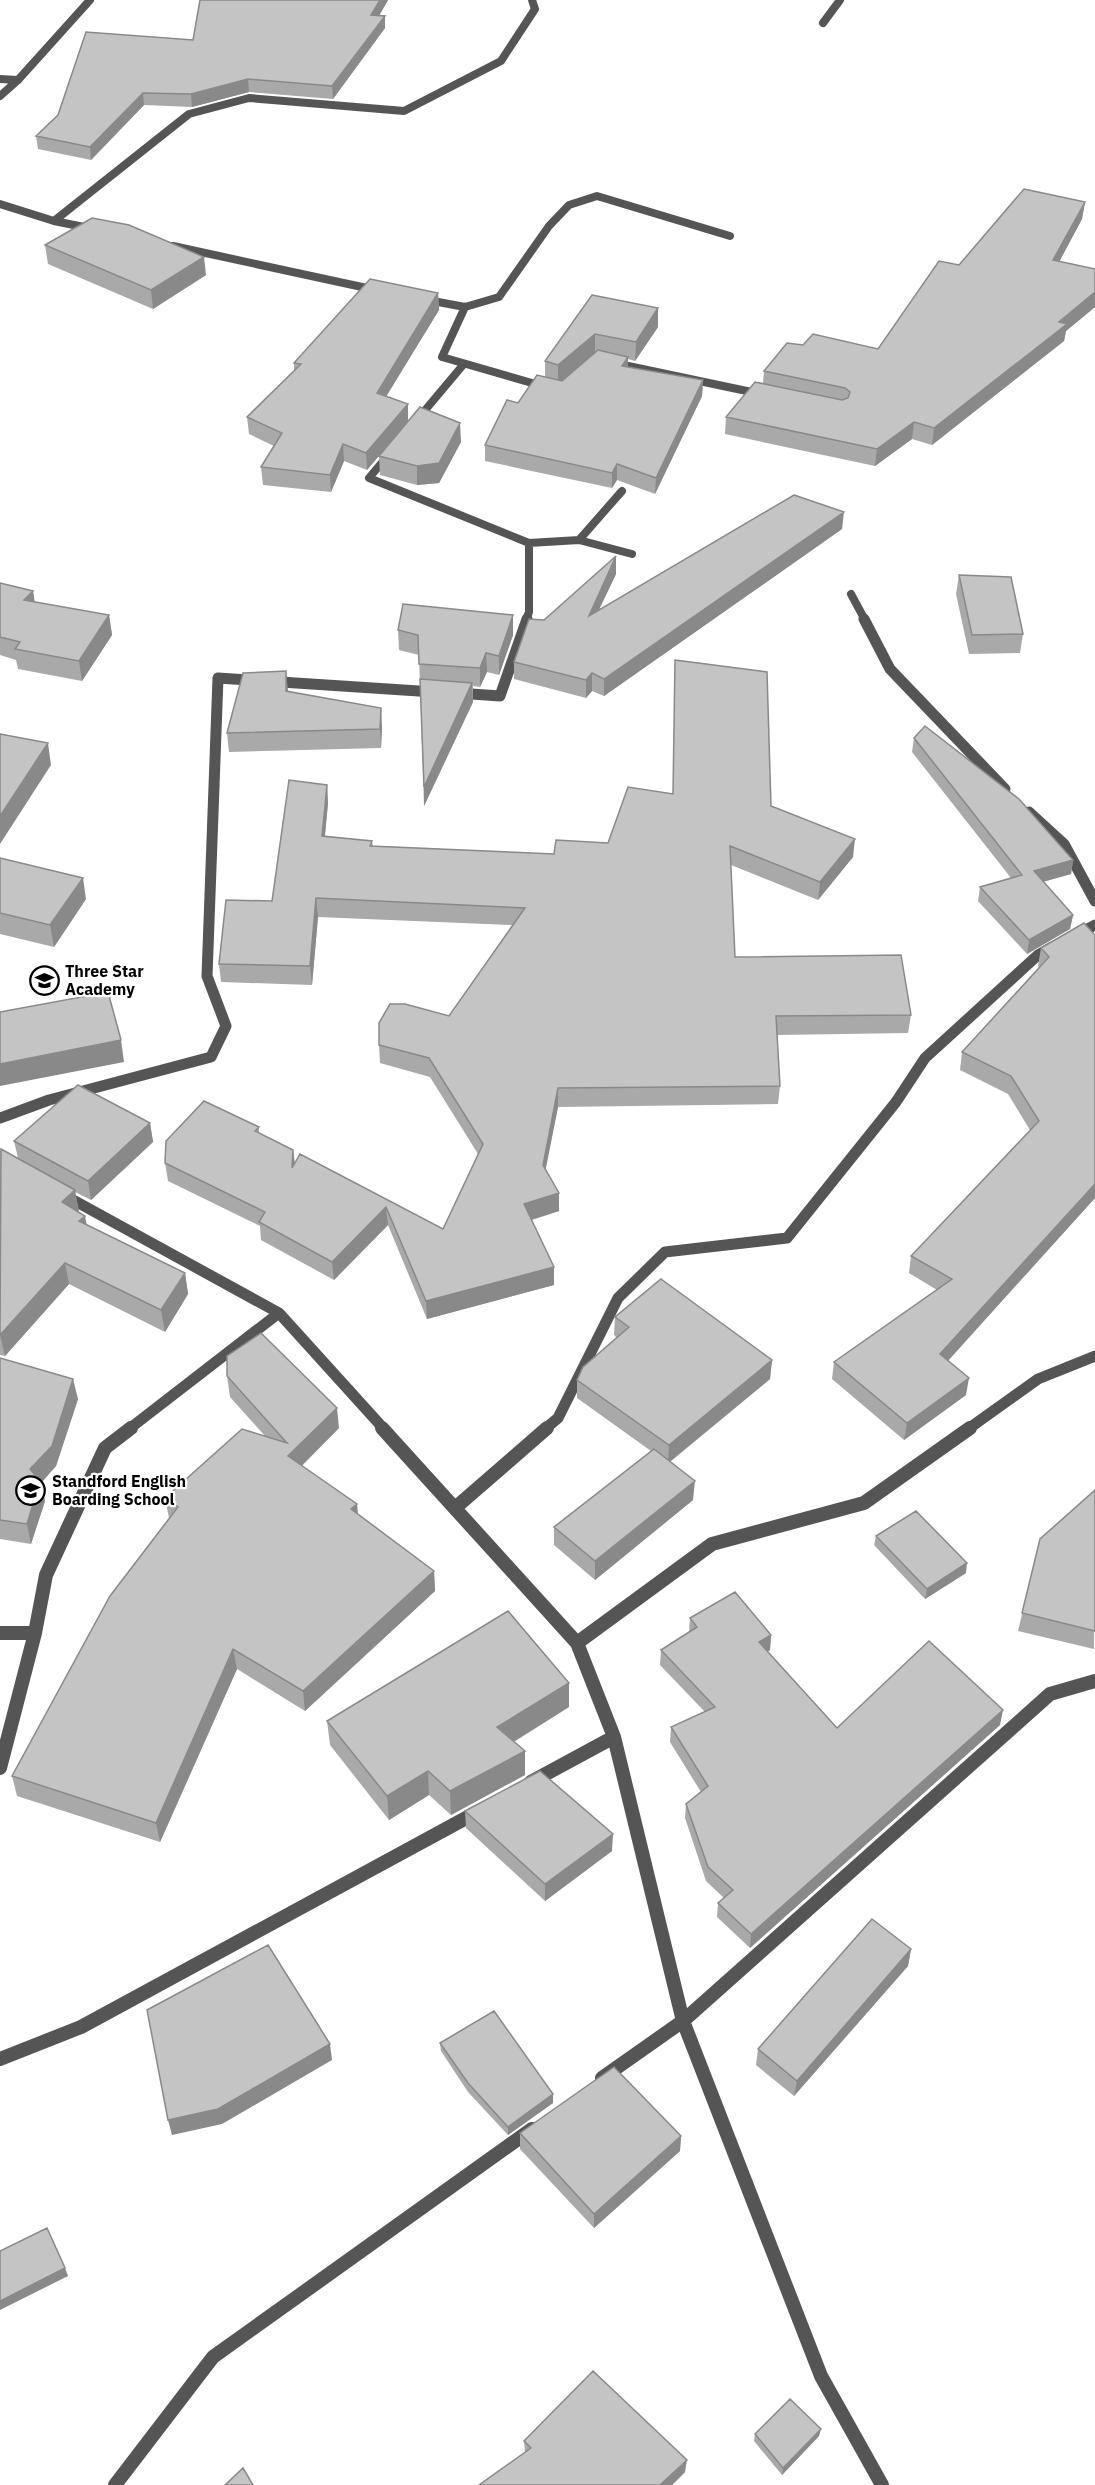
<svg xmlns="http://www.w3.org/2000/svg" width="1095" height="2485" viewBox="0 0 1095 2485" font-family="'IBM Plex Sans',sans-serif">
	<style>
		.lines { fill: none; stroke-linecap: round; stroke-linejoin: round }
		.minor-far2 { stroke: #555; stroke-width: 8 }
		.minor-far1 { stroke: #555; stroke-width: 11 }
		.minor { stroke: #555; stroke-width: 14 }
		.wall { fill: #a9a9a9 }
		.shaded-wall { fill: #898989 }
		.building { fill: #c4c4c4; stroke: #898989; stroke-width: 1.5 }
		.labels { text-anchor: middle; stroke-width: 4.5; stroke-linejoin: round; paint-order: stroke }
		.poi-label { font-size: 16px; font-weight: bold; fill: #000; stroke: #fff; text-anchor: start }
	</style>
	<rect width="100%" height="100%" fill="#fff"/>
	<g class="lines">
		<!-- minor-far2 -->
		<path class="minor-far2" d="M 823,23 L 840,0
			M 0,79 L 18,80
			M 0,96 L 18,80 L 90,0
			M 0,204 L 54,221 L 94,229
			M 54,221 L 189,114 L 249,98 L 404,111 L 501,61 L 535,9 L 532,0
			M 173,246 L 376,290
			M 422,299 L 465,307 L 499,297 L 549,226 L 569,205 L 597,196 L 730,236
			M 465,307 L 442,357 L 546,387
			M 614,363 L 761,394
			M 416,421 L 463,365
			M 390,453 L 369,478 L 529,543 L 529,612 L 526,620
			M 579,540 L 632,554
			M 529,543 L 579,540 L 622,491
			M 851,594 L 865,620"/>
		<!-- minor-far1 -->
		<path class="minor-far1" d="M 864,619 L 890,669 L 1005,789
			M 457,693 L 500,696 L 527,619
			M 1029,812 L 1064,844 L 1095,901
			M 1076,935 L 1095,925
			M 0,1118 L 49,1100 L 211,1057 L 226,1026 L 207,976 L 218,678 L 434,692
			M 64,1195 L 279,1313 L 129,1429
			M 279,1313 L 384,1429
			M 545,1429 L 558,1418 L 618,1298 L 665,1252 L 787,1238 L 896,1102 L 925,1058 L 1038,955 L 1052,947
			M 968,1429 L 1038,1379 L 1095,1356"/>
		<!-- minor -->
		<path class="minor" d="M 382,1428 L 577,1643 L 614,1737 L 683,2021 L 821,2376 L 882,2485
			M 455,1508 L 547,1428
			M 0,1633 L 35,1633 L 46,1575 L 105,1448 L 131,1428
			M 577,1643 L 712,1544 L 864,1503 L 970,1428
			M 0,1768 L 35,1633
			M 531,1782 L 614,1737
			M 0,2059 L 81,2027 L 479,1811
			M 602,2078 L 683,2021 L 1050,1694 L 1095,1681
			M 115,2485 L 213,2357 L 532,2129"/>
	</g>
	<!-- wall -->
	<path class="wall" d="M 200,0 L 388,0 L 379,16 L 385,28 L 333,99 L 249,92 L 192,107 L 144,105 L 91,160 L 38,149 L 36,136 L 58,115 L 193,40 Z
		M 1085,202 L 1082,219 L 1059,262 L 1095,269 L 1095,307 L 1066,331 L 1064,341 L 932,445 L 912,439 L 875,466 L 725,434 L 726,417 L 763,383 L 764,371 L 803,345 L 878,349 L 959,265 Z
		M 45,245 L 206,275 L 153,309 L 48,264 Z
		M 438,293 L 439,310 L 386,396 L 408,404 L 408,421 L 461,442 L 439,483 L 417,485 L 380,475 L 379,456 L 367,470 L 344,461 L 331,492 L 263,485 L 261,467 L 274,446 L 249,434 L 247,417 L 294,371 L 294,363 Z
		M 592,295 L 658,308 L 658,327 L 635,361 L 628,359 L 628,367 L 703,380 L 702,396 L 655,494 L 617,480 L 612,488 L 485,461 L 485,445 L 518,403 L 545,377 L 545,361 Z
		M 842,529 L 604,696 L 592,691 L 586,698 L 514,679 L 514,662 L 544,620 L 616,556 L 616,574 L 599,609 Z
		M 959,575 L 1023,634 L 1020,653 L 969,654 L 956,594 Z
		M 0,583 L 33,591 L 34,602 L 109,615 L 112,635 L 82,681 L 18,669 L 16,660 L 0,655 Z
		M 398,630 L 513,635 L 499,675 L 487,672 L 480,687 L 473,686 L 473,702 L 424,806 L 419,655 L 399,650 Z
		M 675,660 L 771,806 L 853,857 L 818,900 L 731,865 L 735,957 L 911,1015 L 908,1033 L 777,1035 L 780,1086 L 778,1104 L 558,1107 L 545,1169 L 559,1193 L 559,1211 L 532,1220 L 554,1285 L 427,1319 L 388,1225 L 334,1280 L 261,1240 L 260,1226 L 168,1181 L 165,1163 L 259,1127 L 259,1133 L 293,1150 L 295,1163 L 443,1229 L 478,1154 L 430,1077 L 380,1063 L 379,1045 L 449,1016 L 512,925 L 318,917 L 312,985 L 221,982 L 219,964 L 272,901 L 327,785 L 328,803 L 325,836 L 372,841 L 373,846 L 554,854 L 608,843 L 673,794 Z
		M 288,692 L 382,727 L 381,748 L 229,752 L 227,733 Z
		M 914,738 L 1073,860 L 1071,874 L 1043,882 L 1073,915 L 1070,929 L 1027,954 L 978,901 L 980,887 L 1011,878 L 912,752 Z
		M 0,858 L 86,899 L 54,947 L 0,934 Z
		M 1084,923 L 1095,1198 L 948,1360 L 966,1395 L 904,1440 L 832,1379 L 834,1362 L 937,1290 L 909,1273 L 911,1256 L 1030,1130 L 1008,1094 L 960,1070 L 962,1052 L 1039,967 L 1038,966 L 1041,948 Z
		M 150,1123 L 153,1142 L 91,1200 L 75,1192 L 79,1212 L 87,1225 L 185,1273 L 188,1294 L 165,1332 L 69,1284 L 5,1356 L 0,1355 L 0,1150 L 18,1158 L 14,1141 Z
		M 615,1317 L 772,1360 L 770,1379 L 670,1462 L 693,1500 L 595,1580 L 554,1545 L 554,1527 L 651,1451 L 577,1398 L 577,1380 L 617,1338 L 614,1335 Z
		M 0,1358 L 78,1399 L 56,1466 L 41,1483 L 45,1501 L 31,1544 L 0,1539 Z
		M 227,1376 L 339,1428 L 302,1466 L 358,1514 L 434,1571 L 435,1591 L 305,1711 L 237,1669 L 160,1842 L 17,1796 L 12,1776 L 169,1518 L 165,1498 L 265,1436 L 230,1397 Z
		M 1095,1490 L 1094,1649 L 1018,1631 L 1040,1539 Z
		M 876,1536 L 966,1573 L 925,1599 L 874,1545 Z
		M 690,1618 L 771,1635 L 770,1650 L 767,1652 L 837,1728 L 1000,1725 L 750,1948 L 717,1917 L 718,1903 L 724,1898 L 706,1881 L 685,1818 L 686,1804 L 701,1792 L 670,1742 L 671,1727 L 705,1712 L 660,1665 L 661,1650 L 689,1632 Z
		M 569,1707 L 514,1742 L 525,1775 L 451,1815 L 429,1795 L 389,1820 L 330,1745 L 327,1721 Z
		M 465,1811 L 612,1851 L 545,1901 L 466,1828 Z
		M 911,1949 L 908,1966 L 794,2096 L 756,2065 L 758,2049 Z
		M 440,2043 L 553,2094 L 553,2103 L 508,2135 L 468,2092 L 441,2051 Z
		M 520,2133 L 681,2136 L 680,2151 L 594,2228 L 520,2149 Z
		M 755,2434 L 819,2436 L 782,2475 L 754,2441 Z
		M 524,2441 L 685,2472 L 672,2485 L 479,2485 L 525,2452 Z"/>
	<!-- shaded-wall -->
	<path class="shaded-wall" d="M 380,0 L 388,0 L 372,28 L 371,15 Z
		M 385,16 L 385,28 L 333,99 L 332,86 Z
		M 248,79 L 249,92 L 192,107 L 191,94 Z
		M 143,93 L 144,105 L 91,160 L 90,147 Z
		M 1085,202 L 1082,219 L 1051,277 L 1053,260 Z
		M 204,257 L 206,275 L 153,309 L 151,290 Z
		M 1095,292 L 1095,307 L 1066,331 L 1064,341 L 932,445 L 934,428 Z
		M 438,293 L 439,310 L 378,410 L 377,393 Z
		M 658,308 L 658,327 L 635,361 L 636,342 Z
		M 595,334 L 595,353 L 558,384 L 558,365 Z
		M 628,357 L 628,372 L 622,366 Z
		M 703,380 L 702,396 L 655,494 L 656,478 Z
		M 408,404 L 408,421 L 367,470 L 366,453 Z
		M 914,422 L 912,439 L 875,466 L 877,449 Z
		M 460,423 L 461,442 L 439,483 L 417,485 L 417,466 Z
		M 343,444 L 344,461 L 331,492 L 330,475 Z
		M 617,464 L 617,480 L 612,488 L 612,473 Z
		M 844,512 L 842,529 L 604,696 L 604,679 Z
		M 616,556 L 616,574 L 588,633 L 589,616 Z
		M 33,591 L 36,610 L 24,600 Z
		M 109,615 L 112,635 L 82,681 L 79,661 Z
		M 513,615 L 513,635 L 499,675 L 499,656 Z
		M 486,653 L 487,672 L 480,687 L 480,668 Z
		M 286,671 L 288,690 L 288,710 L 286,691 Z
		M 592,673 L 592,691 L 586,698 L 586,680 Z
		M 472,683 L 473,702 L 424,806 L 424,787 Z
		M 381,708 L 382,727 L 381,748 L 380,729 Z
		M 48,743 L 51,765 L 0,844 L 0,816 Z
		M 327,785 L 328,803 L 323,854 L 322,836 Z
		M 855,839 L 853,857 L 818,900 L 820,882 Z
		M 1073,860 L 1071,874 L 1031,885 L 1034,871 Z
		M 83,878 L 86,899 L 54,947 L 50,925 Z
		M 316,898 L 318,917 L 312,985 L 310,966 Z
		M 1073,915 L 1070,929 L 1027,954 L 1029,940 Z
		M 121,1040 L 124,1062 L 0,1086 L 0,1064 Z
		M 558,1088 L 558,1107 L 543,1183 L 543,1165 Z
		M 150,1123 L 153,1142 L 91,1200 L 88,1181 Z
		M 293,1150 L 295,1169 L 292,1168 Z
		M 1095,1184 L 1095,1198 L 938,1372 L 940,1354 Z
		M 75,1190 L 79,1212 L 66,1224 L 62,1202 Z
		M 559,1193 L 559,1211 L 524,1222 L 524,1204 Z
		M 386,1207 L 388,1225 L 334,1280 L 332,1262 Z
		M 85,1216 L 89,1237 L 79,1221 Z
		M 65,1263 L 69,1284 L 5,1356 L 0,1335 Z
		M 554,1267 L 554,1285 L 427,1319 L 426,1301 Z
		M 185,1273 L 188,1294 L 165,1332 L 161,1310 Z
		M 772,1360 L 770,1379 L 668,1463 L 669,1445 Z
		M 969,1378 L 966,1395 L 904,1440 L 907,1423 Z
		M 73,1379 L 78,1399 L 56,1466 L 41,1483 L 45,1501 L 31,1544 L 27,1524 L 30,1469 Z
		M 337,1408 L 339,1428 L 290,1477 L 288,1456 Z
		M 695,1481 L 693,1500 L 595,1580 L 595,1561 Z
		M 357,1504 L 359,1524 L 351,1509 Z
		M 967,1563 L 966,1573 L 925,1599 L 927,1589 Z
		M 434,1571 L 435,1591 L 305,1711 L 303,1691 Z
		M 771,1635 L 770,1650 L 757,1658 L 759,1642 Z
		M 233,1649 L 237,1669 L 160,1842 L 156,1823 Z
		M 569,1683 L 569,1707 L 498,1751 L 497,1727 Z
		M 1003,1710 L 1000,1725 L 750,1948 L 751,1934 Z
		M 525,1751 L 525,1775 L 451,1815 L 450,1791 Z
		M 428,1771 L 429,1795 L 389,1820 L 387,1796 Z
		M 613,1834 L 612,1851 L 545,1901 L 545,1884 Z
		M 911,1949 L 908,1966 L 794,2096 L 797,2081 Z
		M 330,2044 L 332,2060 L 222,2124 L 172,2135 L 168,2120 Z
		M 553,2094 L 553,2103 L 508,2135 L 508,2127 Z
		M 681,2136 L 680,2151 L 594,2228 L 594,2214 Z
		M 65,2268 L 68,2276 L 0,2310 L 0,2301 Z
		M 821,2429 L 819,2436 L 782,2475 L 783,2468 Z
		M 687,2460 L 685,2472 L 672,2485 L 660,2485 Z"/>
	<!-- building -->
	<path class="building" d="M 200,0 L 380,0 L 371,15 L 385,16 L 332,86 L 248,79 L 191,94 L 143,93 L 90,147 L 36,136 L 58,115 L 86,32 L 193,40 Z
		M 1024,189 L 1085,202 L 1053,260 L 1095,269 L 1095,292 L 1059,322 L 1067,324 L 934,428 L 914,422 L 877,449 L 726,417 L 755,382 L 842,400 L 848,398 L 850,392 L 845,388 L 764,371 L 787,343 L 803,345 L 813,334 L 878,349 L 939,261 L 959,265 Z
		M 92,218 L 129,225 L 204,257 L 151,290 L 45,245 Z
		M 370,279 L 438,293 L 377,393 L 408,404 L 366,453 L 343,444 L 330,475 L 261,467 L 282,433 L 247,417 L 301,364 L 294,363 Z
		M 592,295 L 658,308 L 636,342 L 595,334 L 558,365 L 545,361 Z
		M 598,350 L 628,357 L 622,366 L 703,380 L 656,478 L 617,464 L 612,473 L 485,445 L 507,400 L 518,403 L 537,375 L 562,381 Z
		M 420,407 L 460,423 L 439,463 L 417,466 L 379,456 Z
		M 794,495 L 844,512 L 604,679 L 592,673 L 586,680 L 514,662 L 529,619 L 544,620 L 616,556 L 589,616 Z
		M 959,575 L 1011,577 L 1023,634 L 972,635 Z
		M 0,583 L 33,591 L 24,600 L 109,615 L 79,661 L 15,649 L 20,642 L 0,637 Z
		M 403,604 L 513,615 L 499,656 L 486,653 L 480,668 L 419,664 L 418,635 L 398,630 Z
		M 675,660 L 767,672 L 771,806 L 855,839 L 820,882 L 730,846 L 735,957 L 901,955 L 911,1015 L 776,1016 L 780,1086 L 558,1088 L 543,1165 L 559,1193 L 524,1204 L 554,1267 L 426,1301 L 386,1207 L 332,1262 L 259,1222 L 265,1212 L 165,1163 L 166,1141 L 204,1101 L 259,1127 L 255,1131 L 293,1150 L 292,1168 L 300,1154 L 443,1229 L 483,1144 L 429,1058 L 379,1045 L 379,1023 L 390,1004 L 405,1004 L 449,1016 L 525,908 L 316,898 L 310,966 L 219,964 L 226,900 L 272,901 L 289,780 L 327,785 L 322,836 L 372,841 L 370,846 L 554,854 L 556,840 L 608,843 L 628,787 L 673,794 Z
		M 286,671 L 286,691 L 381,708 L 380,729 L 227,733 L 243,673 Z
		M 420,679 L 472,683 L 424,787 Z
		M 925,726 L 1019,799 L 1073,860 L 1034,871 L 1073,915 L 1029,940 L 980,887 L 1022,875 L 914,738 Z
		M 0,734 L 48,743 L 0,816 Z
		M 0,858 L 83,878 L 50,925 L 0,913 Z
		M 1084,923 L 1095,935 L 1095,1184 L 940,1354 L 969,1378 L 907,1423 L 834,1362 L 952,1279 L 911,1256 L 1039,1121 L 1011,1076 L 962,1052 L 1049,957 L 1041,948 Z
		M 108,992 L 121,1040 L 0,1064 L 0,1012 Z
		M 78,1085 L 150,1123 L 88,1181 L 14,1141 Z
		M 1,1149 L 75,1190 L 62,1202 L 85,1216 L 79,1221 L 185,1273 L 161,1310 L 65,1263 L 0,1335 Z
		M 661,1279 L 772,1360 L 669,1445 L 577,1380 L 583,1367 L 629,1327 L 615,1317 Z
		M 261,1333 L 337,1408 L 288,1456 L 357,1504 L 351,1509 L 434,1571 L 303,1691 L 233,1649 L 156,1823 L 12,1776 L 110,1596 L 178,1507 L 165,1498 L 242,1429 L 287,1443 L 227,1376 L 227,1356 Z
		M 0,1358 L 73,1379 L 52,1446 L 30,1469 L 40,1481 L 27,1524 L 0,1520 Z
		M 654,1449 L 695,1481 L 595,1561 L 554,1527 Z
		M 1095,1490 L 1095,1631 L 1022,1613 L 1040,1539 Z
		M 916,1511 L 967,1563 L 927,1589 L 876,1536 Z
		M 735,1592 L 771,1635 L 759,1642 L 837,1728 L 929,1641 L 1003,1710 L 751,1934 L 718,1903 L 733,1890 L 708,1867 L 686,1804 L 708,1786 L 671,1727 L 715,1707 L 661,1650 L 697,1627 L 690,1618 Z
		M 508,1611 L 569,1683 L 497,1727 L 525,1751 L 450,1791 L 428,1771 L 387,1796 L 327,1721 Z
		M 540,1771 L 613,1834 L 545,1884 L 465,1811 Z
		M 872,1919 L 911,1949 L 797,2081 L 758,2049 Z
		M 268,1945 L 330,2044 L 218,2109 L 168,2120 L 147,2010 Z
		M 494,2011 L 553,2094 L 508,2127 L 468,2083 L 440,2043 Z
		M 614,2067 L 681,2136 L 594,2214 L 520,2133 Z
		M 47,2228 L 65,2268 L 0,2301 L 0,2251 Z
		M 593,2371 L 687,2460 L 660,2485 L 479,2485 L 531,2448 L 524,2441 Z
		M 790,2399 L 821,2429 L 783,2468 L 755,2434 Z
		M 243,2468 L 253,2485 L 225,2485 Z"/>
	<!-- icons -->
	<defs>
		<symbol id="school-ring" viewBox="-11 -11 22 22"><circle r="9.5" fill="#fff" stroke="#000" stroke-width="1.5"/><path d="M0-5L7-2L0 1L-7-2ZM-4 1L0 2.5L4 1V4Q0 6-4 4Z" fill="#000"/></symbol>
	</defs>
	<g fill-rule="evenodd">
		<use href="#school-ring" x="28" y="964" width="33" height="33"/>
		<use href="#school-ring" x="14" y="1474" width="33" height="33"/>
	</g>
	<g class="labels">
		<!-- poi labels -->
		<g class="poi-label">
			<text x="65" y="977">Three Star<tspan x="65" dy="18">Academy</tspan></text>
			<text x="52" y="1487">Standford English<tspan x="52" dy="18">Boarding School</tspan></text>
		</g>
	</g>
</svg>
